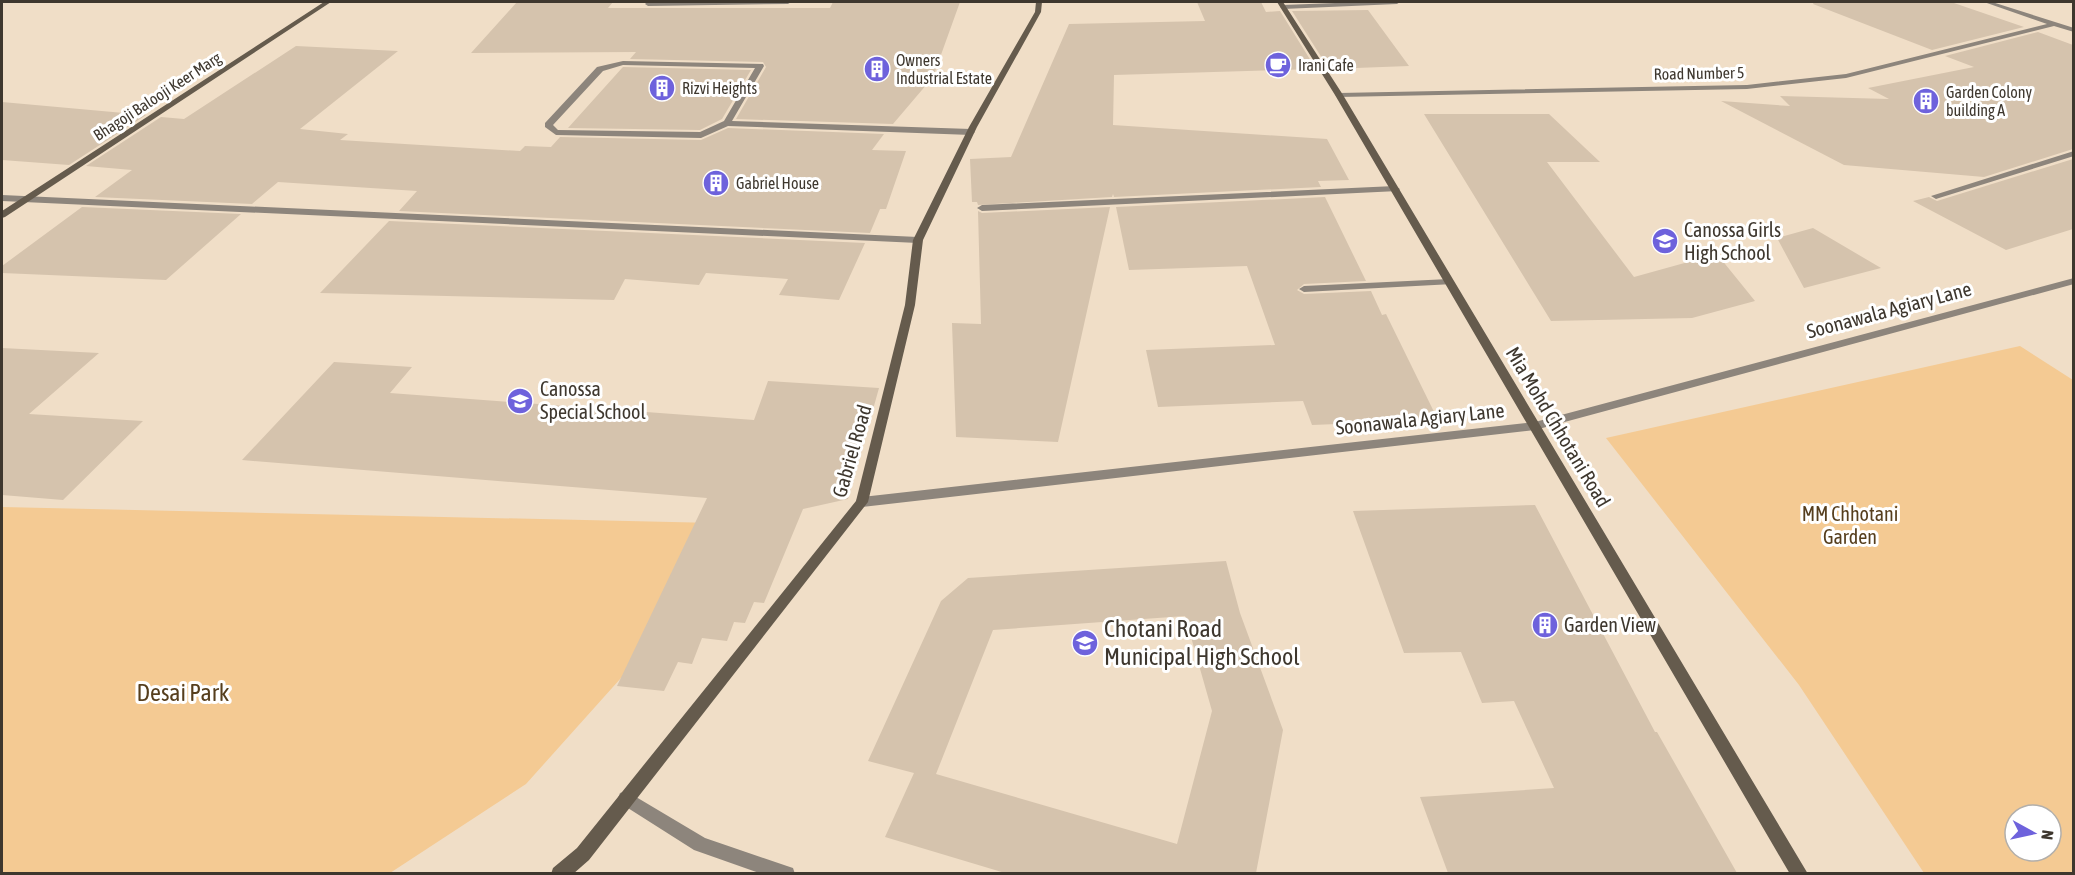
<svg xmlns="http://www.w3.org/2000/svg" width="2075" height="875" viewBox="0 0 2075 875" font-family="'Asap Condensed',sans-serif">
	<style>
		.green { fill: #f4ca93; fill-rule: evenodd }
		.building { fill: #d5c3ad; fill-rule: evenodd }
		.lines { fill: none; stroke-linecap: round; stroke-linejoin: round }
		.street { fill: #8d857c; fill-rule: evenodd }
		.secondary { fill: #655b4d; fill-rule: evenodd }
		.labels { text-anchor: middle; stroke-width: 6; stroke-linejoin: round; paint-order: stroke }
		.far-poi-label { font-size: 16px; fill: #3e372e; stroke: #fff; text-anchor: start }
		.far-street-label { font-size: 16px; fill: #3e372e; stroke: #fff }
		.poi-label { font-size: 20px; fill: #3e372e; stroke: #fff; text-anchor: start }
		.street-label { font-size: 20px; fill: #3e372e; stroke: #fff }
		.park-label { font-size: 20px; fill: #563e1d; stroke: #fff }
		.near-poi-label { font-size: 24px; fill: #3e372e; stroke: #fff; text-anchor: start }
		.near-park-label { font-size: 24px; fill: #563e1d; stroke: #fff }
	</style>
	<rect width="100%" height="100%" fill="#f0dec7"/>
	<!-- green -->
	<path class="green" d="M 2020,346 L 2073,380 L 2073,873 L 1924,873 L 1799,685 L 1606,438 ZM 2015,815 L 2051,815 L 2051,851 L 2015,851 Z
		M 2,507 L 759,524 L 526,784 L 390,873 L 2,874 Z"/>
	<!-- building -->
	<path class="building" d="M 517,2 L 613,2 L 608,8 L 830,8 L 833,2 L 960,2 L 933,77 L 893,124 L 736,119 L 766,67 L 763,62 L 630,59 L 636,52 L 471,53 Z
		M 1197,2 L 1261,2 L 1266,12 L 1280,11 L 1316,69 L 1114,75 L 1113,125 L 1327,139 L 1349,180 L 1318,181 L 1321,187 L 1114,197 L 1113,194 L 1112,197 L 978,205 L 977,202 L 972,202 L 970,159 L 1011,157 L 1069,24 L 1205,21 Z
		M 1814,2 L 1951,2 L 2024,27 L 1932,50 L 1813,4 Z
		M 1368,10 L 1409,66 L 1329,69 L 1292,11 Z
		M 2038,32 L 2073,45 L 2073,149 L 1984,177 L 1844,165 L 1721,101 L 1790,106 L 1780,96 L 1889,99 L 1868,88 L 1974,67 L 1945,56 Z
		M 296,46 L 398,51 L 300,129 L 348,134 L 340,140 L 520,151 L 525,146 L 551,147 L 560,137 L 701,140 L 728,128 L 884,134 L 872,150 L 906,151 L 886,209 L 880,209 L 870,233 L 399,211 L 417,191 L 278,182 L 252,204 L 95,197 L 132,170 L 86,166 L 161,117 L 184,119 Z
		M 622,68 L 623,67 L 751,70 L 722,119 L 700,130 L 568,128 Z
		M 2,102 L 146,115 L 69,165 L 2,160 Z
		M 1424,114 L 1549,114 L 1600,162 L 1547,162 L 1634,277 L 1717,254 L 1755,301 L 1692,318 L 1551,321 Z
		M 2073,159 L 2073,229 L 2006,250 L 1913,201 L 1929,197 L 1937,201 Z
		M 1325,197 L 1366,281 L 1304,284 L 1297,290 L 1304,294 L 1371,291 L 1382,315 L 1386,314 L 1438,420 L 1312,425 L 1303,401 L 1158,407 L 1146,350 L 1275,345 L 1247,266 L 1129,270 L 1116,207 Z
		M 82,207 L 241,214 L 166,280 L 2,273 L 2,266 Z
		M 1110,207 L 1058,442 L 956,437 L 952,323 L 981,324 L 978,211 L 982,213 Z
		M 389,221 L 865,243 L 839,300 L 779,295 L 788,279 L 706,273 L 699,285 L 625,279 L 614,300 L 320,293 Z
		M 1813,228 L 1881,268 L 1804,288 L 1777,238 Z
		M 2,348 L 99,353 L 29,414 L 143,421 L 63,500 L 2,495 Z
		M 334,362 L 412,367 L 390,393 L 754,420 L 768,381 L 879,388 L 848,499 L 803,509 L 764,603 L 754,602 L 745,623 L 734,622 L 727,641 L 702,638 L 692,664 L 678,662 L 664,691 L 617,686 L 707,498 L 242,460 Z
		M 1535,505 L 1655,732 L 1657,732 L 1737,873 L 1448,873 L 1420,797 L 1554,788 L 1514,701 L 1482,703 L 1461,652 L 1404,653 L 1353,511 Z
		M 1226,561 L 1240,613 L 1283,730 L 1256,873 L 1005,873 L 885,837 L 914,773 L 868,761 L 941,601 L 968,578 ZM 1185,616 L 1212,711 L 1177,844 L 936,774 L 993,630 Z"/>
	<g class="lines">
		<!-- street -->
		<path class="street" d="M 647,2 L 791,2 L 788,4 L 648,6 L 645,4 Z
			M 1361,2 L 1400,2 L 1397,4 L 1283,9 L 1280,7 L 1283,5 Z
			M 1984,2 L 1992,2 L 2074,28 L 2074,32 L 2054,26 L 1846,78 L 1747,89 L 1339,97 L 1335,95 L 1339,93 L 1747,85 L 1846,74 L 2047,24 Z
			M 623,61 L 763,64 L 764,66 L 732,121 L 971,129 L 975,132 L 971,135 L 728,126 L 701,138 L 556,135 L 545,127 L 545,123 L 597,67 ZM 623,65 L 755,68 L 724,121 L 700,132 L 558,130 L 553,125 L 603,71 Z
			M 2074,151 L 2074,156 L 1939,198 L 1936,199 L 1931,196 Z
			M 1395,186 L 1400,189 L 1398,191 L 982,211 L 977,208 L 982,205 Z
			M 2,195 L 918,237 L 923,240 L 918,243 L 2,201 Z
			M 2074,278 L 2074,284 L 1535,430 L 862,507 L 857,505 L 856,502 L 857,499 L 862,497 L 1535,422 Z
			M 1449,279 L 1453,280 L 1453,284 L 1304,292 L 1299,289 L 1304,286 Z
			M 626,791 L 705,838 L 787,866 L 793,868 L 795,874 L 762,874 L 694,850 L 620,803 L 618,798 L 620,793 Z"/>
		<!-- secondary -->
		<path class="secondary" d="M 324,2 L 331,2 L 5,217 L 2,218 L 2,211 Z
			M 1036,2 L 1042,2 L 1041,12 L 977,127 L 923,240 L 915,305 L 868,502 L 589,860 L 573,874 L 551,874 L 553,868 L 577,848 L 856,501 L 905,305 L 913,240 L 969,127 L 1035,12 Z
			M 1277,2 L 1283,2 L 1343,95 L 1808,874 L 1790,874 L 1335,95 Z"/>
	</g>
	<!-- icons -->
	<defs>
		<symbol id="cafe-disc" viewBox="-11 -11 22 22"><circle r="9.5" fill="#6e62dc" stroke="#fff"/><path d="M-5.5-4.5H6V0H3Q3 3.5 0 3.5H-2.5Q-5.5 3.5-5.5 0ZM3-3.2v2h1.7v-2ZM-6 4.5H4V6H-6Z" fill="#fff"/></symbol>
		<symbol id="building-disc" viewBox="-11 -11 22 22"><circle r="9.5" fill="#6e62dc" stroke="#fff"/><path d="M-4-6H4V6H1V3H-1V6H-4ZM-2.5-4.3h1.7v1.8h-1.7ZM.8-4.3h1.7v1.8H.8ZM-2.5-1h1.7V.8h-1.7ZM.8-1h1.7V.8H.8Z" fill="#fff"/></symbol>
		<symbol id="school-disc" viewBox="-11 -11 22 22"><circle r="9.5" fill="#6e62dc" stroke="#fff"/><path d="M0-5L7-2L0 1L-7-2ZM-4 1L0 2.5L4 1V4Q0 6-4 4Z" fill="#fff"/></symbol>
	</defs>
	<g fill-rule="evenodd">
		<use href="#cafe-disc" x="1263" y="50" width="30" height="30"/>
		<use href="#building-disc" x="862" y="54" width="30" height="30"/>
		<use href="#building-disc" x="647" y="73" width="30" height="30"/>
		<use href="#building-disc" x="1911" y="86" width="30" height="30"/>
		<use href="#building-disc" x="701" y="168" width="30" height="30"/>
		<use href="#school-disc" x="1650" y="226" width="30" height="30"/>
		<use href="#school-disc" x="505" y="386" width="30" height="30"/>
		<use href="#building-disc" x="1530" y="610" width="30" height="30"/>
		<use href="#school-disc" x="1070" y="628" width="30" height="30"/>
	</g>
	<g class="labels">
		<!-- far-poi labels -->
		<g class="far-poi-label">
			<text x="896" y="66">Owners<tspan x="896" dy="18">Industrial Estate</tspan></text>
			<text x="1298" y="71">Irani Cafe</text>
			<text x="682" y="94">Rizvi Heights</text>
			<text x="1946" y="98">Garden Colony<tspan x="1946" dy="18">building A</tspan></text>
			<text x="736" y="189">Gabriel House</text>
		</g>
		<!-- far-street labels -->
		<g class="far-street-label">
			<text transform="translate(1699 73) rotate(-1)" y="6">Road Number 5</text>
			<text transform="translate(157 96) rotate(-33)" y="6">Bhagoji Balooji Keer Marg</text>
		</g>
		<!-- poi labels -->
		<g class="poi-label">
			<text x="1684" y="237">Canossa Girls<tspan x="1684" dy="23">High School</tspan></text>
			<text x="540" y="396">Canossa<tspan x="540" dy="23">Special School</tspan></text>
			<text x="1564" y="632">Garden View</text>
		</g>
		<!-- street labels -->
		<g class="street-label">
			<text transform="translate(1889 310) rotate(-15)" y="7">Soonawala Agiary Lane</text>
			<text transform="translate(1420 419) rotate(-6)" y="7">Soonawala Agiary Lane</text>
			<text transform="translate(1558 427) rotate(59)" y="7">Mia Mohd Chhotani Road</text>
			<text transform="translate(852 451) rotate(-74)" y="7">Gabriel Road</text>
		</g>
		<!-- park labels -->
		<g class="park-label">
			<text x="1850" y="521">MM Chhotani<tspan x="1850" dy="23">Garden</tspan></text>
		</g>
		<!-- near-poi labels -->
		<g class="near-poi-label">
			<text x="1104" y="637">Chotani Road<tspan x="1104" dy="28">Municipal High School</tspan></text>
		</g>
		<!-- near-park labels -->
		<g class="near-park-label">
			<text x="183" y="701">Desai Park</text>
		</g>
	</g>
	<!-- border -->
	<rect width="2075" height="875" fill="none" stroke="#3e372e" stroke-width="6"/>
	<!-- north arrow -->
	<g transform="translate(2033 833) rotate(98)"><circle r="28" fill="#ffffff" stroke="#b2afab" stroke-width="1.5"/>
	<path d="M0-4.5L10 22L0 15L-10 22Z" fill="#6e62dc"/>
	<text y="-9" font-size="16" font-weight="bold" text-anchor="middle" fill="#3e372e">N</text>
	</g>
</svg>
